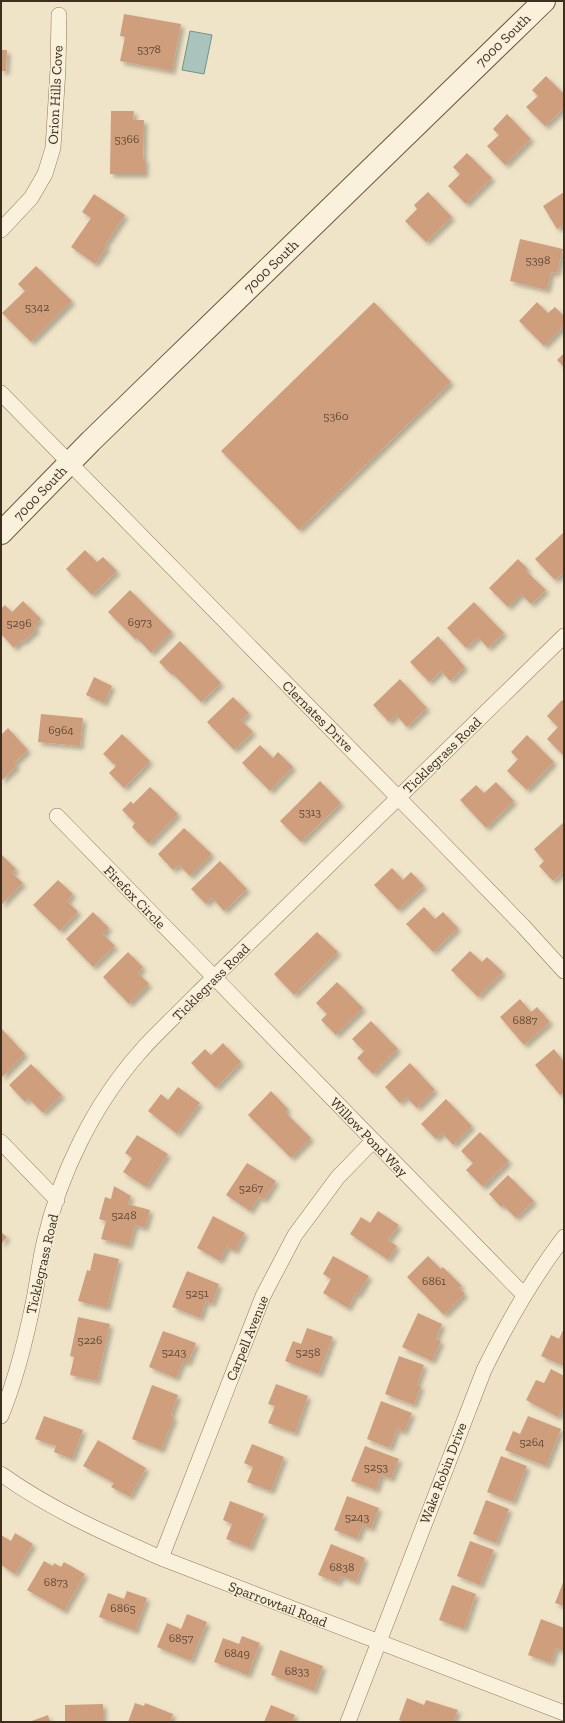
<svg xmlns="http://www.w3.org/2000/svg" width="565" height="1723" viewBox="0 0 565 1723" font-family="'Zilla Slab',serif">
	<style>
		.water { fill: #a9c4bc; stroke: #6f938a }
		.building { fill: #cf9f7d; filter: url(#shadow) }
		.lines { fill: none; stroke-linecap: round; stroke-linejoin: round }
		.street-casing { stroke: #8d765c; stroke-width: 16 }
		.secondary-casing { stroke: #6f573f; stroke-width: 24 }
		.street { stroke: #faf1dc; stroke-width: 15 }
		.secondary { stroke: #faf1dc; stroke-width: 22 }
		.labels { text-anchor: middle; stroke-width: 3; stroke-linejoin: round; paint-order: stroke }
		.number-label { font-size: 12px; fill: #624a37 }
		.street-label { font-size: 14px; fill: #3d2e20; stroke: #f7eed8 }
	</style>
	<defs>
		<filter id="shadow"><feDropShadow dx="3.5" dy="3.5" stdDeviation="2" flood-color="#0004"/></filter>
	</defs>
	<rect width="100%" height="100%" fill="#f0e4c8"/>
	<!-- water -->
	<path class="water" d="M 190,31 L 212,35 L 204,74 L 182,70 Z"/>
	<!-- building -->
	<path class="building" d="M 124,14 L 181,24 L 172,71 L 120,61 L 125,37 L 120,36 Z
		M 1,50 L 7,50 L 6,71 L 1,71 Z
		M 546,76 L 564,94 L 564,108 L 545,126 L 526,107 L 538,96 L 532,90 Z
		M 111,111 L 134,111 L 133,120 L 144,120 L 143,159 L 145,158 L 145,174 L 110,174 Z
		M 507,114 L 531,139 L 505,165 L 487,146 L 499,135 L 493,129 Z
		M 467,153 L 492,178 L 466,204 L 448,186 L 460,174 L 453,167 Z
		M 428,192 L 452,217 L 426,242 L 405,221 L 417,209 L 414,205 Z
		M 564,192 L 564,225 L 557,229 L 543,206 Z
		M 94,194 L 125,215 L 105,245 L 107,247 L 95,264 L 71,247 L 91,218 L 82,212 Z
		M 520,239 L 563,249 L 557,273 L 551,272 L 547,290 L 510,281 Z
		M 36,266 L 72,301 L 31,342 L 2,313 L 25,291 L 18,284 Z
		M 374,302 L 451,382 L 299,530 L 221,451 Z
		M 537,302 L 548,313 L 555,307 L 564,316 L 564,326 L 544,346 L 519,321 Z
		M 564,353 L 564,367 L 557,360 Z
		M 563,533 L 564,572 L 555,580 L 535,559 Z
		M 85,550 L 97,562 L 103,557 L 117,571 L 92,595 L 66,569 Z
		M 518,559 L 528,569 L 526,571 L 546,590 L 531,604 L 521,594 L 508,607 L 489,588 Z
		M 130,590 L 172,632 L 151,653 L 137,638 L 136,640 L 108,612 Z
		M 23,601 L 41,619 L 34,626 L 37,629 L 23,642 L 22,640 L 14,648 L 1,634 L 1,609 L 5,605 L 12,612 Z
		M 474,602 L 504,633 L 488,648 L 478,637 L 466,648 L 447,628 Z
		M 438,636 L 465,667 L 450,681 L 441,671 L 429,682 L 410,662 Z
		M 180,641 L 221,683 L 201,702 L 173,674 L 172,675 L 159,662 Z
		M 94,677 L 112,686 L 104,703 L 86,695 Z
		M 400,679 L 427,708 L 407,727 L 396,715 L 389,722 L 373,705 Z
		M 233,697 L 249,713 L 241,720 L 253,732 L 234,750 L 207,722 Z
		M 562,700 L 564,702 L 564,756 L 547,739 L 558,727 L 547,716 Z
		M 41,714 L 83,718 L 80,746 L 38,742 Z
		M 8,728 L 28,750 L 14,763 L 17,766 L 1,781 L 1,735 Z
		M 122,734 L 150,761 L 124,788 L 109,773 L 116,766 L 103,754 Z
		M 527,735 L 554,762 L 527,790 L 507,771 L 518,759 L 511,752 Z
		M 260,745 L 273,758 L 278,752 L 293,767 L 270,791 L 242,763 Z
		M 320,781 L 341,803 L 301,842 L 280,821 Z
		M 496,782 L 514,801 L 486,828 L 460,800 L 476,785 L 484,793 Z
		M 150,787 L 178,814 L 149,844 L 132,827 L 135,823 L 122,810 L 131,801 L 133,804 Z
		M 564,822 L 564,871 L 553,881 L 539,866 L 544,861 L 534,849 Z
		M 184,828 L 212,854 L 190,876 L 179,865 L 173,870 L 158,854 Z
		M 1,854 L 16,869 L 12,873 L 23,883 L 1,905 Z
		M 220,861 L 247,889 L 224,911 L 212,898 L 206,904 L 191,889 Z
		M 392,868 L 403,880 L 411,872 L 424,886 L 398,910 L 374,885 Z
		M 58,880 L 73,894 L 67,901 L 78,912 L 60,931 L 33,905 Z
		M 424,907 L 435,919 L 443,912 L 458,928 L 433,952 L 406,924 Z
		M 93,912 L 109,928 L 103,934 L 115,946 L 93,967 L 66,939 Z
		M 317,932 L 338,952 L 294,995 L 274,974 Z
		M 470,951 L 482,962 L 487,957 L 503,972 L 478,997 L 451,970 Z
		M 128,952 L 143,967 L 138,973 L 149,984 L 129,1004 L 103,977 Z
		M 337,982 L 363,1008 L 336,1035 L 321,1020 L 327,1014 L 316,1003 Z
		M 520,999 L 531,1012 L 537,1007 L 550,1022 L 524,1045 L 500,1017 Z
		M 371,1021 L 398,1049 L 373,1074 L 357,1058 L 364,1051 L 352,1039 Z
		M 1,1028 L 25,1054 L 2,1077 L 1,1075 Z
		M 223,1043 L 241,1062 L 216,1088 L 191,1063 L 205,1049 L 211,1055 Z
		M 554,1049 L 564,1062 L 564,1092 L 560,1095 L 535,1065 Z
		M 410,1063 L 435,1090 L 417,1108 L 406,1097 L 400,1103 L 385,1087 Z
		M 31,1064 L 62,1095 L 43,1113 L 28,1098 L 25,1102 L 9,1085 Z
		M 178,1087 L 200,1103 L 177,1134 L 148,1111 L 161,1094 L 168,1100 Z
		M 271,1091 L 288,1109 L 285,1112 L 311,1138 L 291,1158 L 248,1115 Z
		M 446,1099 L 472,1126 L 453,1145 L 442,1133 L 436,1139 L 421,1124 Z
		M 480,1132 L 509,1161 L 483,1187 L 466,1170 L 473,1163 L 461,1151 Z
		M 137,1135 L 168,1154 L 146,1187 L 123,1172 L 132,1158 L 125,1153 Z
		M 247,1163 L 276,1181 L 264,1200 L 259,1197 L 250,1211 L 226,1195 Z
		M 508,1175 L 534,1201 L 516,1218 L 503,1205 L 501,1207 L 489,1194 Z
		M 114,1186 L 131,1196 L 128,1204 L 150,1210 L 145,1228 L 135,1225 L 129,1246 L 101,1239 L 106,1221 L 99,1219 L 105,1197 L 111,1199 Z
		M 378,1211 L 399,1225 L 388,1240 L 397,1246 L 388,1260 L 350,1234 L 361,1217 L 370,1223 Z
		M 213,1216 L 245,1233 L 235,1251 L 227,1247 L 220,1261 L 197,1248 Z
		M 1,1232 L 7,1237 L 1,1244 Z
		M 94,1253 L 119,1259 L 107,1308 L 78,1301 L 87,1270 L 90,1271 Z
		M 333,1256 L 369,1276 L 358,1295 L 356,1293 L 348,1308 L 323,1293 L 331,1279 L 323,1274 Z
		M 428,1256 L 441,1269 L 443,1267 L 462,1286 L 459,1288 L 465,1294 L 444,1315 L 407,1277 Z
		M 187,1271 L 219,1284 L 212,1304 L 206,1301 L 200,1318 L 172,1307 Z
		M 418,1313 L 442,1324 L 436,1339 L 441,1341 L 432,1361 L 402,1347 Z
		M 78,1317 L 110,1324 L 97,1381 L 70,1375 L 74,1357 L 70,1356 Z
		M 307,1328 L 333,1337 L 319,1374 L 285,1361 L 293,1341 L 301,1344 Z
		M 564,1328 L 564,1366 L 541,1356 L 551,1335 L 559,1339 Z
		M 163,1331 L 196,1343 L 188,1363 L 183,1361 L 176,1378 L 149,1367 Z
		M 399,1356 L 424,1365 L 417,1385 L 421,1386 L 414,1405 L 385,1394 Z
		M 551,1369 L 564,1376 L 564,1406 L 558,1417 L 526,1400 L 536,1380 L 544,1383 Z
		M 276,1384 L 308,1396 L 295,1433 L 268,1423 L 275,1406 L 268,1404 Z
		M 152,1385 L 178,1395 L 171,1415 L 174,1417 L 161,1450 L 132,1439 Z
		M 381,1401 L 412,1413 L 404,1432 L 397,1429 L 390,1448 L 367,1439 Z
		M 44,1416 L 83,1430 L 72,1459 L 54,1452 L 56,1446 L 35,1439 Z
		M 528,1416 L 561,1429 L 546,1466 L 505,1450 L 513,1431 L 520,1434 Z
		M 98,1440 L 146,1468 L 130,1497 L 111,1487 L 114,1483 L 83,1466 Z
		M 252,1444 L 284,1457 L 271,1491 L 247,1482 L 253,1467 L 244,1463 Z
		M 365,1446 L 399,1459 L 391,1479 L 381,1475 L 376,1490 L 351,1481 Z
		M 501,1456 L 527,1466 L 513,1502 L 487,1492 Z
		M 347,1496 L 379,1508 L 371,1529 L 363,1525 L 357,1539 L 334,1530 Z
		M 486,1500 L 509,1509 L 496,1543 L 473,1534 Z
		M 230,1501 L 264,1514 L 250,1548 L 226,1539 L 232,1524 L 223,1520 Z
		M 15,1533 L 33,1544 L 15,1574 L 1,1565 L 1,1535 L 11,1541 Z
		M 470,1541 L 494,1550 L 480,1585 L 457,1576 Z
		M 331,1544 L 365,1558 L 356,1582 L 341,1576 L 338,1583 L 318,1575 Z
		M 44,1561 L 53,1566 L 54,1563 L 61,1567 L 64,1562 L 85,1574 L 64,1611 L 27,1590 Z
		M 564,1580 L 564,1606 L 555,1603 Z
		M 452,1585 L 476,1594 L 464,1629 L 439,1620 Z
		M 127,1591 L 147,1598 L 135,1631 L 99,1617 L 108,1593 L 124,1599 Z
		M 187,1614 L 207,1622 L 191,1661 L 157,1647 L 167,1623 L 181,1629 Z
		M 541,1619 L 564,1628 L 564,1651 L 556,1648 L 551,1663 L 528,1655 Z
		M 242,1636 L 260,1643 L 248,1675 L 214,1662 L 223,1638 L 239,1644 Z
		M 280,1650 L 323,1666 L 314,1691 L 271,1675 Z
		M 407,1698 L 424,1705 L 426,1700 L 458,1710 L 453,1722 L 403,1722 L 399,1720 Z
		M 135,1703 L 144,1706 L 145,1703 L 173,1714 L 170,1722 L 128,1722 Z
		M 103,1704 L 103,1722 L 65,1722 L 65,1705 Z
		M 271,1705 L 295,1715 L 292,1722 L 264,1722 Z
		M 48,1715 L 50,1722 L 29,1722 Z"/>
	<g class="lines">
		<defs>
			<path id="street" d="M 1,230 L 31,198 L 45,174 L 53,148 L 58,69 L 59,15
				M 1,393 L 424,824 L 523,926 L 564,971
				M 57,816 L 524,1295
				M 1,1142 L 57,1200
				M 1,1416 C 17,1377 27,1335 35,1294 C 38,1277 40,1260 44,1243 C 59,1175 94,1104 140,1052 C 158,1031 180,1012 199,992 L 564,636
				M 1,1474 C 50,1509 106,1534 161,1558 L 564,1713
				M 161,1558 L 263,1296 L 295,1235 L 338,1177 L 373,1141
				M 348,1722 L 484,1370 C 507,1323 532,1279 564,1237"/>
			<path id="secondary" d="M 1,533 L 91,441 L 544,1"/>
		</defs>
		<!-- street casing -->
		<use href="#street" class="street-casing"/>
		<!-- secondary casing -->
		<use href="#secondary" class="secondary-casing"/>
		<!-- street -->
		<use href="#street" class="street"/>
		<!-- secondary -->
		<use href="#secondary" class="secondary"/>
	</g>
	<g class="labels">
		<!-- number labels -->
		<g class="number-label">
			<text x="149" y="53">5378</text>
			<text x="127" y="143">5366</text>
			<text x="538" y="264">5398</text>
			<text x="37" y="311">5342</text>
			<text x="336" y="420">5360</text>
			<text x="140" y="626">6973</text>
			<text x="19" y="627">5296</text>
			<text x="61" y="734">6964</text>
			<text x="310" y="816">5313</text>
			<text x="525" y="1024">6887</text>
			<text x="251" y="1192">5267</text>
			<text x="124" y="1219">5248</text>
			<text x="434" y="1285">6861</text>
			<text x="197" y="1297">5251</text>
			<text x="90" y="1344">5226</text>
			<text x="174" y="1356">5243</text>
			<text x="308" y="1356">5258</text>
			<text x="532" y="1446">5264</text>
			<text x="376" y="1471">5253</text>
			<text x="357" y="1521">5243</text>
			<text x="342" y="1571">6838</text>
			<text x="56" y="1586">6873</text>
			<text x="123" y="1612">6865</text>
			<text x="181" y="1642">6857</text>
			<text x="237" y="1657">6849</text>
			<text x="297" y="1675">6833</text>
		</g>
		<!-- street labels -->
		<g class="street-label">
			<text transform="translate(503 40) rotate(-44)" y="5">7000 South</text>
			<text transform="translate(55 95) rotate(-87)" y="5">Orion Hills Cove</text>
			<text transform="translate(271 266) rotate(-44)" y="5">7000 South</text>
			<text transform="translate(40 493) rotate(-46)" y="5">7000 South</text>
			<text transform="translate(318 716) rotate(45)" y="5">Clernates Drive</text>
			<text transform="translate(442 755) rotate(-44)" y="5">Ticklegrass Road</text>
			<text transform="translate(135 897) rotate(46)" y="5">Firefox Circle</text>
			<text transform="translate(211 982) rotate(-45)" y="5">Ticklegrass Road</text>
			<text transform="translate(369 1137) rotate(46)" y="5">Willow Pond Way</text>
			<text transform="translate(42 1264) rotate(-77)" y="5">Ticklegrass Road</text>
			<text transform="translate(247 1338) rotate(-68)" y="5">Carpell Avenue</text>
			<text transform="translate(443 1473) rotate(-69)" y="5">Wake Robin Drive</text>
			<text transform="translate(278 1604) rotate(21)" y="5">Sparrowtail Road</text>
		</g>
	</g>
	<!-- border -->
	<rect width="565" height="1723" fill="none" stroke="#3d2e20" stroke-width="4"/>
</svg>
